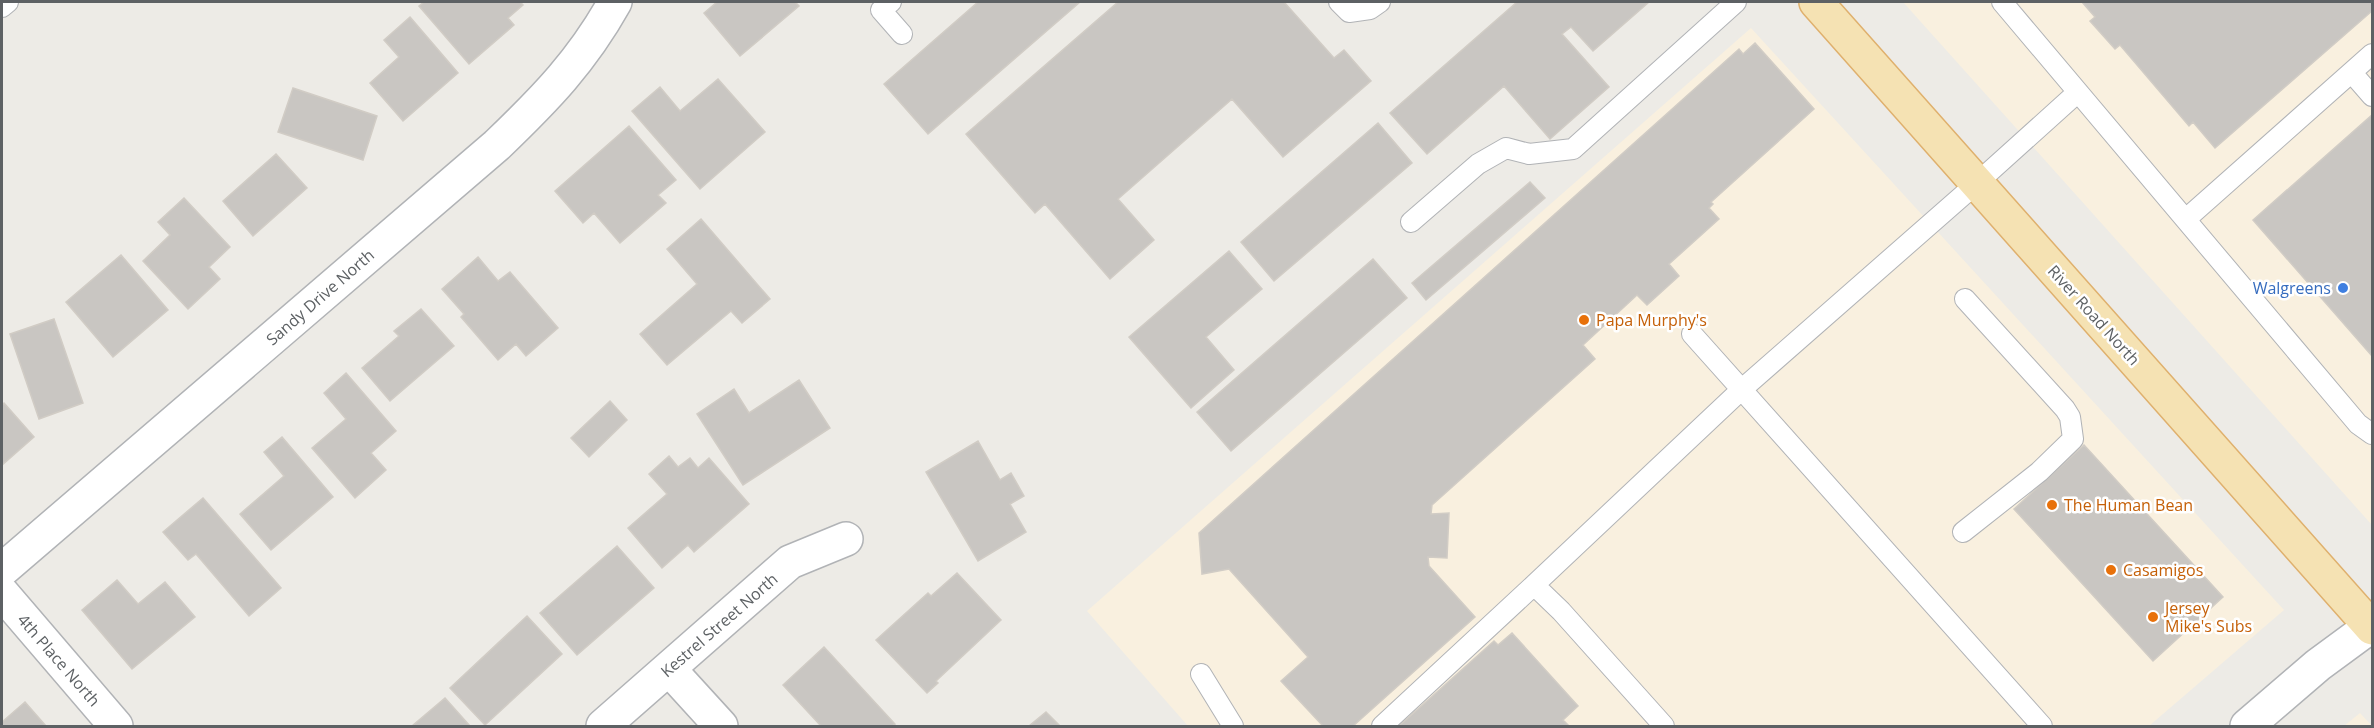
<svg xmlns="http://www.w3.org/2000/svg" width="2374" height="728" viewBox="0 0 2374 728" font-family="'Open Sans',sans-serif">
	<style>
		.commercial { fill: #f9f0df }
		.building { fill: #c9c6c2; stroke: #d1ccc5; stroke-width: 1.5 }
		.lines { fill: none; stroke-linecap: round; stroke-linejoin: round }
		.service-casing { stroke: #b1b3b6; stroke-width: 22 }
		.minor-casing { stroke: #b1b3b6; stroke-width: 36 }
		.tertiary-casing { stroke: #b1b3b6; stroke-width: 36 }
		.primary-casing { stroke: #dfb06d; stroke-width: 36 }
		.service { stroke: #fff; stroke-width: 20 }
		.minor { stroke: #fff; stroke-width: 33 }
		.tertiary { stroke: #fff; stroke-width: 33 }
		.primary { stroke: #f5e2b3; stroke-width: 33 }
		.shop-dot { fill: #3f7fe0; stroke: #fff; stroke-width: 2 }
		.food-dot { fill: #e8710a; stroke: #fff; stroke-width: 2 }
		.labels { text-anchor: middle; stroke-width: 5; stroke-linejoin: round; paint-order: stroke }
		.shop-label { font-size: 16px; fill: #366cbe; stroke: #fff; text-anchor: end }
		.street-label { font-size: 16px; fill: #5d6164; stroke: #fff }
		.food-label { font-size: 16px; fill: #c56008; stroke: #fff; text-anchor: start }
	</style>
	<rect width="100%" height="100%" fill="#edebe6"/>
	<!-- commercial -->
	<path class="commercial" d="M 1903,2 L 2372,2 L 2372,525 Z
		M 1751,28 L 2284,610 L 2149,726 L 1188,726 L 1087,611 Z
		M 2360,713 L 2372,726 L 2344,726 Z"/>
	<!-- building -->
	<path class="building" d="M 424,2 L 520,2 L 523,5 L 508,18 L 514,25 L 469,64 L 419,6 Z
		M 717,2 L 795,2 L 799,6 L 740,56 L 704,13 Z
		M 978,2 L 1080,2 L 928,134 L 884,84 Z
		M 1118,2 L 1284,2 L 1334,58 L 1344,50 L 1371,81 L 1283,157 L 1232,99 L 1118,199 L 1154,240 L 1110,279 L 1045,204 L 1035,213 L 966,134 Z
		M 1517,2 L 1649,2 L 1593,51 L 1571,27 L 1562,34 L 1609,87 L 1550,139 L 1504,86 L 1427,154 L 1390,113 Z
		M 2082,2 L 2372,2 L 2372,11 L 2215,148 L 2193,122 L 2189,126 L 2120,45 L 2115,49 L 2090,21 L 2095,17 Z
		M 410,17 L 458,73 L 403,121 L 370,83 L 399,57 L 384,40 Z
		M 1755,43 L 1814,109 L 1711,202 L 1713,204 L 1709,208 L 1719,219 L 1669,264 L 1679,276 L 1647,305 L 1637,295 L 1583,345 L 1595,359 L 1432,505 L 1431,514 L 1449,513 L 1447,558 L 1428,557 L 1429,566 L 1475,617 L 1353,726 L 1323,726 L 1281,681 L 1308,657 L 1229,569 L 1202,574 L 1199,533 L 1739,49 L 1743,54 Z
		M 718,79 L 765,132 L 700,189 L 632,111 L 660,87 L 680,111 Z
		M 293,88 L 377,116 L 363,160 L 278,132 Z
		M 2372,115 L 2372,356 L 2253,220 Z
		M 1378,123 L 1412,163 L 1274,281 L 1241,242 Z
		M 629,126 L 676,180 L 658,195 L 666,203 L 620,243 L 594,213 L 583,223 L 555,191 Z
		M 276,154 L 307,188 L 253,236 L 223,201 Z
		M 1530,182 L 1545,198 L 1426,300 L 1412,283 Z
		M 184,198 L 230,247 L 209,267 L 220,279 L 188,309 L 143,261 L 170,235 L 158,222 Z
		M 701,219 L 770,299 L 742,323 L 731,311 L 667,365 L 640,334 L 697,284 L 667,249 Z
		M 1229,251 L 1262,289 L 1206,337 L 1234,370 L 1191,408 L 1129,337 Z
		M 121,255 L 168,310 L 113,357 L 66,302 Z
		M 478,257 L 498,281 L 510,272 L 558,328 L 526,356 L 516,344 L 498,360 L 461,317 L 464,314 L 442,289 Z
		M 1373,259 L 1407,298 L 1231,451 L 1197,412 Z
		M 421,309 L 454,346 L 390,401 L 362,368 L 399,336 L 394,331 Z
		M 54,319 L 83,403 L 39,419 L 10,334 Z
		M 346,373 L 396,431 L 371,453 L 386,470 L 355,498 L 312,448 L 346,419 L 324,393 Z
		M 799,380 L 830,428 L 743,485 L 697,414 L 734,389 L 749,413 Z
		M 610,401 L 627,420 L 589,457 L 571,438 Z
		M 4,403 L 34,437 L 2,465 L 2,405 Z
		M 282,437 L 333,497 L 271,550 L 240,514 L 284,476 L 264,452 Z
		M 978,441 L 1000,480 L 1011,473 L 1024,496 L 1010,504 L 1026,532 L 978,561 L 926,472 Z
		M 2084,445 L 2223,597 L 2153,661 L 2014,509 Z
		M 669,456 L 678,467 L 690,458 L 698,468 L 709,458 L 749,504 L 694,552 L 688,545 L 662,568 L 628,528 L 667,494 L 649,474 Z
		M 203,498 L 281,588 L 249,616 L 196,554 L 188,560 L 163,532 Z
		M 617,546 L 654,588 L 577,655 L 540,613 Z
		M 957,573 L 1001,620 L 936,681 L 938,683 L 927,693 L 876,640 L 928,593 L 931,596 Z
		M 117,580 L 138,604 L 165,582 L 195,617 L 132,669 L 82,610 Z
		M 527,616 L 562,654 L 485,725 L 450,688 Z
		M 1512,633 L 1578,706 L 1563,720 L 1569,726 L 1399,726 L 1494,641 L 1498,645 Z
		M 824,647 L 895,724 L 892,726 L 821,726 L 783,685 Z
		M 445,698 L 470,726 L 412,726 Z
		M 25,702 L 46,726 L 2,726 L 2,722 Z
		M 1046,712 L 1060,726 L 1029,726 Z"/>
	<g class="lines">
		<defs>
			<path id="service" d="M 891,2 L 881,10 L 902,34
				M 1339,2 L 1349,12 L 1370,9 L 1380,2
				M 2002,2 L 2358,424 L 2372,434
				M 2,7 L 8,2
				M 2352,73 L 2372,96
				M 2186,219 L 2372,54
				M 1411,222 L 1478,164 L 1506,148 L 1529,154 L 1573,149 L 1736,2
				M 1692,334 L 2042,726
				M 1963,532 L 2039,472 L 2073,439 L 2070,417 L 2065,409 L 1965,299
				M 1201,674 L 1233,726
				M 1382,726 L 1534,585
				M 1664,726 L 1561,611 L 1534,585 L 1741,390 L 1977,183 L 2078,92"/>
			<path id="minor" d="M 2,570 L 497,145 C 546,98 582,61 615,2
				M 2,593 L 116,726
				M 669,669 L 721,726
				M 603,726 L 790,562 L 846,539"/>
			<path id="tertiary" d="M 2247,726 L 2318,665 L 2371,626"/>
			<path id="primary" d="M 1816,2 L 2372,628"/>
		</defs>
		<!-- service casing -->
		<use href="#service" class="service-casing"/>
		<!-- minor casing -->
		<use href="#minor" class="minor-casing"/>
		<!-- tertiary casing -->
		<use href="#tertiary" class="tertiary-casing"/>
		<!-- primary casing -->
		<use href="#primary" class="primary-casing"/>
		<!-- service -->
		<use href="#service" class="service"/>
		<!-- minor -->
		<use href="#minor" class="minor"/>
		<!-- tertiary -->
		<use href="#tertiary" class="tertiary"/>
		<!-- primary -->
		<use href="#primary" class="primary"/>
	</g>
	<!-- markers -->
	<circle class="shop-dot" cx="2343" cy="288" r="6"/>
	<g class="food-dot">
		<circle cx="1584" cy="320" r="6"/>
		<circle cx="2052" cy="505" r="6"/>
		<circle cx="2111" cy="570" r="6"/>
		<circle cx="2153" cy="617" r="6"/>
	</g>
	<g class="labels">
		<!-- shop labels -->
		<g class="shop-label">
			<text x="2331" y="294">Walgreens</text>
		</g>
		<!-- street labels -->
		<g class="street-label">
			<text transform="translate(320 297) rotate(-41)" y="6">Sandy Drive North</text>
			<text transform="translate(2094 315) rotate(48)" y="6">River Road North</text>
			<text transform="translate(719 625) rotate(-41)" y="6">Kestrel Street North</text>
			<text transform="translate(59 660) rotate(49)" y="6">4th Place North</text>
		</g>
		<!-- food labels -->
		<g class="food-label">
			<text x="1596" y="326">Papa Murphy's</text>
			<text x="2064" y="511">The Human Bean</text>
			<text x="2123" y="576">Casamigos</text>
			<text x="2165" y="614">Jersey<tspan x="2165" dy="18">Mike's Subs</tspan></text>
		</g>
	</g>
	<!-- border -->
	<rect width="2374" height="728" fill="none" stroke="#5d6164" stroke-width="6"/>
</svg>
